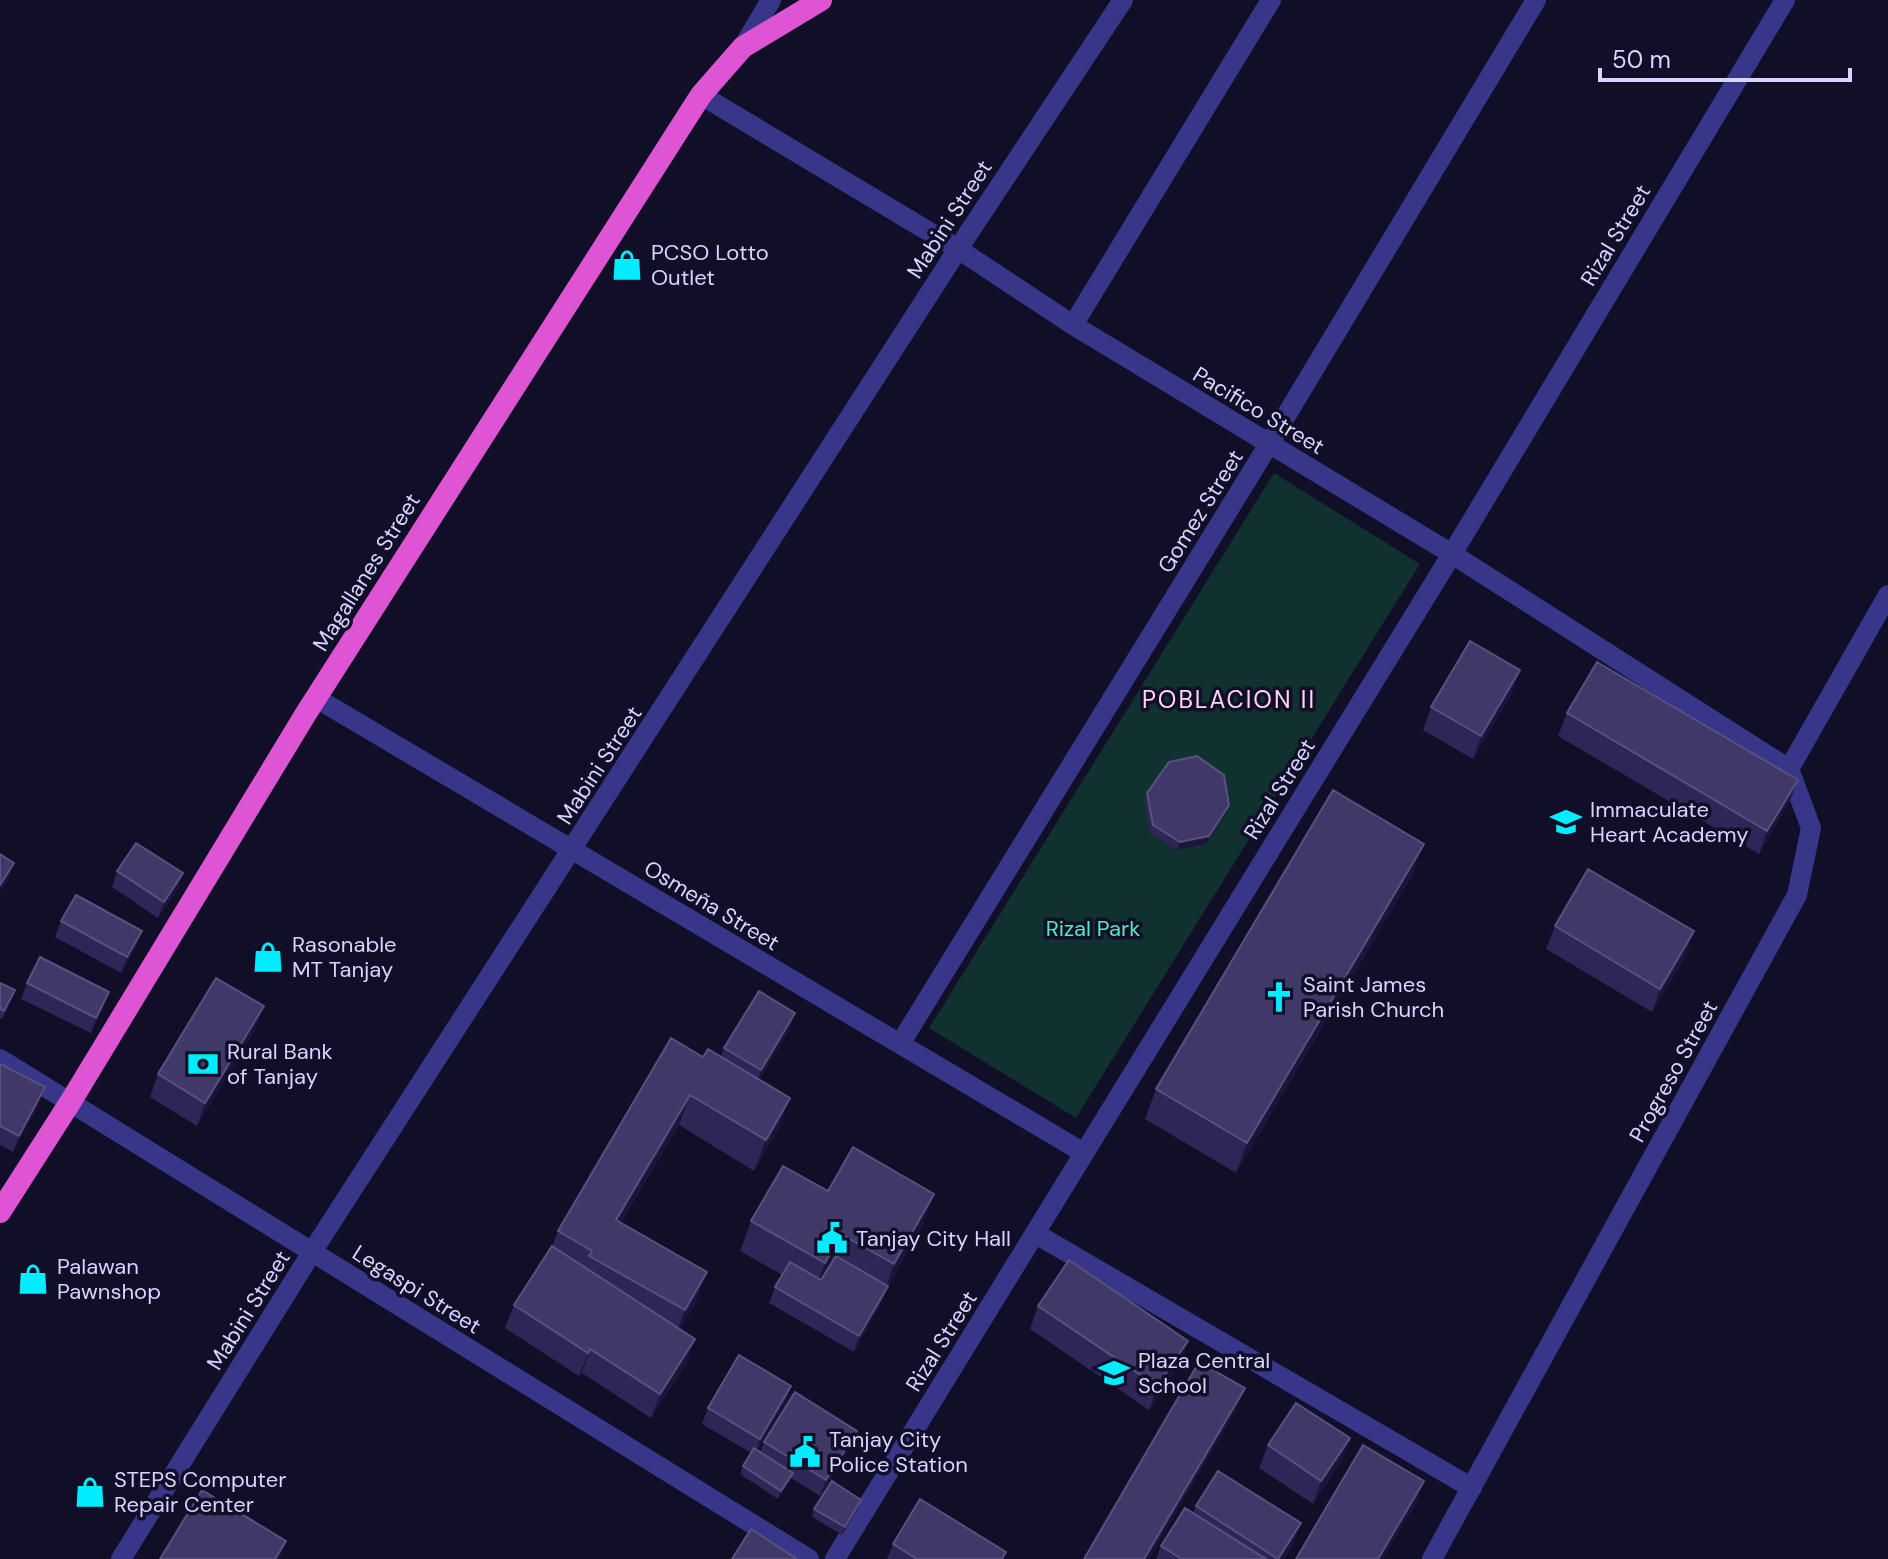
<svg xmlns="http://www.w3.org/2000/svg" width="1888" height="1559" viewBox="0 0 1888 1559" font-family="'DM Sans',sans-serif">
	<style>
		.green { fill: #10312f }
		.lines { fill: none; stroke-linecap: round; stroke-linejoin: round }
		.minor { stroke: #373689; stroke-width: 20 }
		.tertiary { stroke: #373689; stroke-width: 20 }
		.trunk { stroke: #de55d4; stroke-width: 22 }
		.wall { fill: #2e2656 }
		.shaded-wall { fill: #1b153b }
		.building { fill: #403968; stroke: #585180; stroke-width: 2 }
		.labels { text-anchor: middle; stroke-width: 7; stroke-linejoin: round; paint-order: stroke }
		.street-label { font-size: 22px; fill: #d7d4ff; stroke: #110e27 }
		.poi-label { font-size: 22px; fill: #d7d4ff; stroke: #110e27; text-anchor: start }
		.park-label { font-size: 22px; fill: #58e7bf; stroke: #110e27 }
		.neighbourhood-label { font-size: 24px; letter-spacing: 2px; fill: #ffd6f1; stroke: #110e27 }
	</style>
	<rect width="100%" height="100%" fill="#110e27"/>
	<!-- green -->
	<path class="green" d="M 1274,473 L 1420,564 L 1076,1118 L 929,1028 Z"/>
	<g class="lines">
		<!-- minor -->
		<path class="minor" d="M 1785,0 L 1452,554 L 1789,769
			M 743,47 L 771,0
			M 1073,325 L 1271,0
			M 316,698 L 1084,1153
			M 900,1044 L 1269,444 L 1536,0
			M 1036,1234 L 1472,1488
			M 121,1559 L 312,1252 L 958,249 L 1123,0
			M 1432,1559 L 1797,895 L 1811,828 L 1789,769 L 1888,595"/>
		<!-- tertiary -->
		<path class="tertiary" d="M 701,95 L 958,249 L 1073,325 L 1452,554 L 835,1559
			M 0,1059 L 809,1559"/>
		<!-- trunk -->
		<path class="trunk" d="M 0,1212 L 71,1101 L 305,715 L 701,95 L 743,47 L 821,0"/>
	</g>
	<!-- wall -->
	<path class="wall" d="M 1512,693 L 1473,759 L 1423,730 L 1431,707 Z
		M 1567,713 L 1789,803 L 1759,854 L 1558,736 Z
		M 1147,793 L 1226,813 L 1206,844 L 1177,850 L 1150,833 L 1145,801 Z
		M 117,871 L 178,889 L 158,918 L 112,887 Z
		M 1413,874 L 1236,1173 L 1145,1119 L 1156,1089 Z
		M 61,921 L 136,947 L 121,973 L 55,937 Z
		M 1555,926 L 1686,955 L 1652,1012 L 1546,949 Z
		M 0,983 L 12,998 L 2,1019 L 0,1018 Z
		M 27,983 L 103,1008 L 91,1033 L 21,999 Z
		M 790,1029 L 759,1080 L 779,1128 L 754,1171 L 679,1125 L 621,1223 L 696,1302 L 680,1329 L 695,1339 L 687,1362 L 651,1418 L 582,1373 L 579,1376 L 505,1328 L 514,1305 L 552,1247 L 558,1231 L 703,1057 L 721,1057 L 724,1048 Z
		M 255,1030 L 197,1126 L 150,1097 L 158,1074 Z
		M 0,1064 L 39,1103 L 13,1152 L 0,1145 Z
		M 828,1191 L 934,1194 L 923,1224 L 888,1286 L 882,1302 L 854,1352 L 769,1303 L 775,1287 L 782,1275 L 740,1251 L 751,1221 Z
		M 1038,1306 L 1180,1364 L 1149,1410 L 1030,1329 Z
		M 786,1402 L 757,1450 L 760,1452 L 764,1442 L 857,1431 L 851,1447 L 820,1496 L 791,1478 L 778,1499 L 740,1474 L 743,1466 L 751,1453 L 702,1424 L 708,1408 Z
		M 1350,1438 L 1341,1461 L 1313,1504 L 1259,1468 L 1268,1445 Z
		M 1196,1506 L 1292,1546 L 1284,1559 L 1156,1559 L 1161,1546 L 1193,1513 Z
		M 858,1508 L 842,1535 L 812,1517 L 814,1509 Z
		M 893,1544 L 1004,1559 L 887,1559 Z"/>
	<!-- shaded-wall -->
	<path class="shaded-wall" d="M 1520,670 L 1512,693 L 1473,759 L 1481,736 Z
		M 1798,780 L 1789,803 L 1759,854 L 1767,831 Z
		M 1229,805 L 1226,813 L 1206,844 L 1177,850 L 1180,842 Z
		M 1424,844 L 1413,874 L 1236,1173 L 1247,1143 Z
		M 14,863 L 9,879 L 0,892 L 0,885 Z
		M 183,873 L 178,889 L 158,918 L 164,902 Z
		M 142,931 L 136,947 L 121,973 L 127,957 Z
		M 1694,931 L 1686,955 L 1652,1012 L 1660,989 Z
		M 109,992 L 103,1008 L 91,1033 L 96,1018 Z
		M 264,1006 L 255,1030 L 197,1126 L 205,1103 Z
		M 795,1013 L 790,1029 L 755,1086 L 761,1070 Z
		M 45,1087 L 39,1103 L 13,1152 L 19,1136 Z
		M 690,1095 L 679,1125 L 605,1251 L 616,1220 Z
		M 790,1098 L 779,1128 L 754,1171 L 766,1140 Z
		M 934,1194 L 923,1224 L 883,1295 L 894,1264 Z
		M 841,1234 L 830,1265 L 814,1293 L 825,1263 Z
		M 707,1272 L 696,1302 L 674,1340 L 685,1310 Z
		M 888,1286 L 882,1302 L 854,1352 L 859,1336 Z
		M 695,1339 L 687,1362 L 651,1418 L 660,1394 Z
		M 1188,1341 L 1180,1364 L 1149,1410 L 1157,1386 Z
		M 590,1349 L 582,1373 L 579,1376 L 588,1353 Z
		M 791,1386 L 786,1402 L 755,1455 L 760,1439 Z
		M 1245,1388 L 1236,1411 L 1149,1559 L 1144,1559 Z
		M 857,1431 L 851,1447 L 820,1496 L 826,1480 Z
		M 1350,1438 L 1341,1461 L 1313,1504 L 1321,1481 Z
		M 793,1473 L 790,1481 L 778,1499 L 781,1491 Z
		M 1424,1481 L 1416,1504 L 1383,1559 L 1378,1559 Z
		M 861,1500 L 858,1508 L 842,1535 L 845,1527 Z
		M 1301,1523 L 1292,1546 L 1284,1559 L 1278,1559 Z
		M 286,1541 L 280,1559 L 275,1559 Z"/>
	<!-- building -->
	<path class="building" d="M 1470,641 L 1520,670 L 1481,736 L 1431,707 Z
		M 1597,662 L 1798,780 L 1767,831 L 1567,713 Z
		M 1197,756 L 1224,775 L 1229,805 L 1209,836 L 1180,842 L 1153,825 L 1147,793 L 1169,762 Z
		M 1333,790 L 1424,844 L 1247,1143 L 1156,1089 Z
		M 136,843 L 183,873 L 164,902 L 117,871 Z
		M 0,854 L 14,863 L 0,885 Z
		M 1588,869 L 1694,931 L 1660,989 L 1555,926 Z
		M 76,895 L 142,931 L 127,957 L 61,921 Z
		M 40,957 L 109,992 L 96,1018 L 27,983 Z
		M 216,978 L 264,1006 L 205,1103 L 158,1074 Z
		M 0,983 L 15,990 L 4,1011 L 0,1009 Z
		M 759,991 L 795,1013 L 761,1070 L 724,1048 Z
		M 671,1038 L 703,1057 L 708,1049 L 790,1098 L 766,1140 L 690,1095 L 616,1220 L 707,1272 L 685,1310 L 589,1256 L 592,1251 L 558,1231 Z
		M 0,1064 L 45,1087 L 19,1136 L 0,1126 Z
		M 853,1147 L 934,1194 L 894,1264 L 841,1234 L 825,1263 L 751,1221 L 783,1166 L 828,1191 Z
		M 552,1246 L 695,1339 L 660,1394 L 590,1349 L 588,1353 L 514,1305 Z
		M 836,1256 L 888,1286 L 859,1336 L 775,1287 L 790,1262 L 821,1280 Z
		M 1069,1260 L 1188,1341 L 1157,1386 L 1038,1306 Z
		M 739,1355 L 791,1386 L 760,1439 L 708,1408 Z
		M 1199,1362 L 1245,1388 L 1144,1559 L 1084,1559 Z
		M 795,1392 L 857,1431 L 826,1480 L 764,1442 Z
		M 1296,1403 L 1350,1438 L 1321,1481 L 1268,1445 Z
		M 1363,1445 L 1424,1481 L 1378,1559 L 1296,1559 Z
		M 754,1448 L 793,1473 L 781,1491 L 743,1466 Z
		M 1218,1471 L 1301,1523 L 1278,1559 L 1196,1506 Z
		M 832,1481 L 861,1500 L 845,1527 L 814,1509 Z
		M 202,1490 L 286,1541 L 275,1559 L 160,1559 Z
		M 920,1499 L 1006,1552 L 1002,1559 L 917,1559 L 893,1544 Z
		M 1185,1508 L 1266,1559 L 1182,1559 L 1161,1546 Z
		M 751,1529 L 797,1559 L 732,1559 Z"/>
	<!-- icons -->
	<defs>
		<symbol id="shop-bare" viewBox="-9 -9 18 18"><path d="M-5-2.5h2.3a2.7 3.5 0 0 1 5.4 0H5L5.5 6h-11ZM-1.5-2.5h3a1.5 2.3 0 0 0-3 0Z" fill="#00ecff" stroke="#110e27" stroke-width="2.5" paint-order="stroke"/></symbol>
		<symbol id="school-bare" viewBox="-9 -9 18 18"><path d="M0-5L7-2L0 1L-7-2ZM-4 1L0 2.5L4 1V4Q0 6-4 4Z" fill="#00ecff" stroke="#110e27" stroke-width="2.5" paint-order="stroke"/></symbol>
		<symbol id="church-bare" viewBox="-9 -9 18 18"><path d="M-1.2-6h2.4v3.5h3.3v2.4h-3.3V6h-2.4V-.1h-3.3v-2.4h3.3Z" fill="#00ecff" stroke="#110e27" stroke-width="2.5" paint-order="stroke"/></symbol>
		<symbol id="bank-bare" viewBox="-9 -9 18 18"><path d="M-6-4H6V4H-6ZM0-2.3a2.3 2.3 0 1 0 0 4.6a2.3 2.3 0 1 0 0-4.6Z" fill="#00ecff" stroke="#110e27" stroke-width="2.5" paint-order="stroke"/></symbol>
		<symbol id="civic-bare" viewBox="-9 -9 18 18"><path d="M-.6-6.5H3V-4.5H.6V-3L4-1V1h2V6H-6V1h2V-1L-.6-3ZM-1.2 2.5V6h2.4V2.5Z" fill="#00ecff" stroke="#110e27" stroke-width="2.5" paint-order="stroke"/></symbol>
	</defs>
	<g fill-rule="evenodd">
		<use href="#shop-bare" x="605" y="243" width="44" height="44"/>
		<use href="#school-bare" x="1544" y="800" width="44" height="44"/>
		<use href="#shop-bare" x="246" y="935" width="44" height="44"/>
		<use href="#church-bare" x="1257" y="975" width="44" height="44"/>
		<use href="#bank-bare" x="181" y="1042" width="44" height="44"/>
		<use href="#civic-bare" x="810" y="1216" width="44" height="44"/>
		<use href="#shop-bare" x="11" y="1257" width="44" height="44"/>
		<use href="#school-bare" x="1092" y="1351" width="44" height="44"/>
		<use href="#civic-bare" x="783" y="1430" width="44" height="44"/>
		<use href="#shop-bare" x="68" y="1470" width="44" height="44"/>
	</g>
	<g class="labels">
		<!-- street labels -->
		<g class="street-label">
			<text transform="translate(949 219) rotate(-57)" y="8">Mabini Street</text>
			<text transform="translate(1615 235) rotate(-59)" y="8">Rizal Street</text>
			<text transform="translate(1259 410) rotate(31)" y="8">Pacifico Street</text>
			<text transform="translate(1200 511) rotate(-58)" y="8">Gomez Street</text>
			<text transform="translate(366 572) rotate(-58)" y="8">Magallanes Street</text>
			<text transform="translate(599 765) rotate(-57)" y="8">Mabini Street</text>
			<text transform="translate(1279 789) rotate(-58)" y="8">Rizal Street</text>
			<text transform="translate(712 905) rotate(31)" y="8">Osmeña Street</text>
			<text transform="translate(1673 1071) rotate(-61)" y="8">Progreso Street</text>
			<text transform="translate(417 1289) rotate(32)" y="8">Legaspi Street</text>
			<text transform="translate(248 1310) rotate(-58)" y="8">Mabini Street</text>
			<text transform="translate(941 1341) rotate(-58)" y="8">Rizal Street</text>
		</g>
		<!-- poi labels -->
		<g class="poi-label">
			<text x="651" y="260">PCSO Lotto<tspan x="651" dy="25">Outlet</tspan></text>
			<text x="1590" y="817">Immaculate<tspan x="1590" dy="25">Heart Academy</tspan></text>
			<text x="292" y="952">Rasonable<tspan x="292" dy="25">MT Tanjay</tspan></text>
			<text x="1303" y="992">Saint James<tspan x="1303" dy="25">Parish Church</tspan></text>
			<text x="227" y="1059">Rural Bank<tspan x="227" dy="25">of Tanjay</tspan></text>
			<text x="856" y="1246">Tanjay City Hall</text>
			<text x="57" y="1274">Palawan<tspan x="57" dy="25">Pawnshop</tspan></text>
			<text x="1138" y="1368">Plaza Central<tspan x="1138" dy="25">School</tspan></text>
			<text x="829" y="1447">Tanjay City<tspan x="829" dy="25">Police Station</tspan></text>
			<text x="114" y="1487">STEPS Computer<tspan x="114" dy="25">Repair Center</tspan></text>
		</g>
		<!-- park labels -->
		<g class="park-label">
			<text x="1093" y="936">Rizal Park</text>
		</g>
		<!-- neighbourhood labels -->
		<g class="neighbourhood-label">
			<text x="1229" y="708">POBLACION II</text>
		</g>
	</g>
	<!-- scale -->
	<path d="M1600 68v12h250v-12" fill="none" stroke="#d7d4ff" stroke-width="4"/>
	<text x="1612" y="68" font-size="24" fill="#d7d4ff" stroke="#110e27" stroke-width="6" paint-order="stroke">50 m</text>
</svg>
